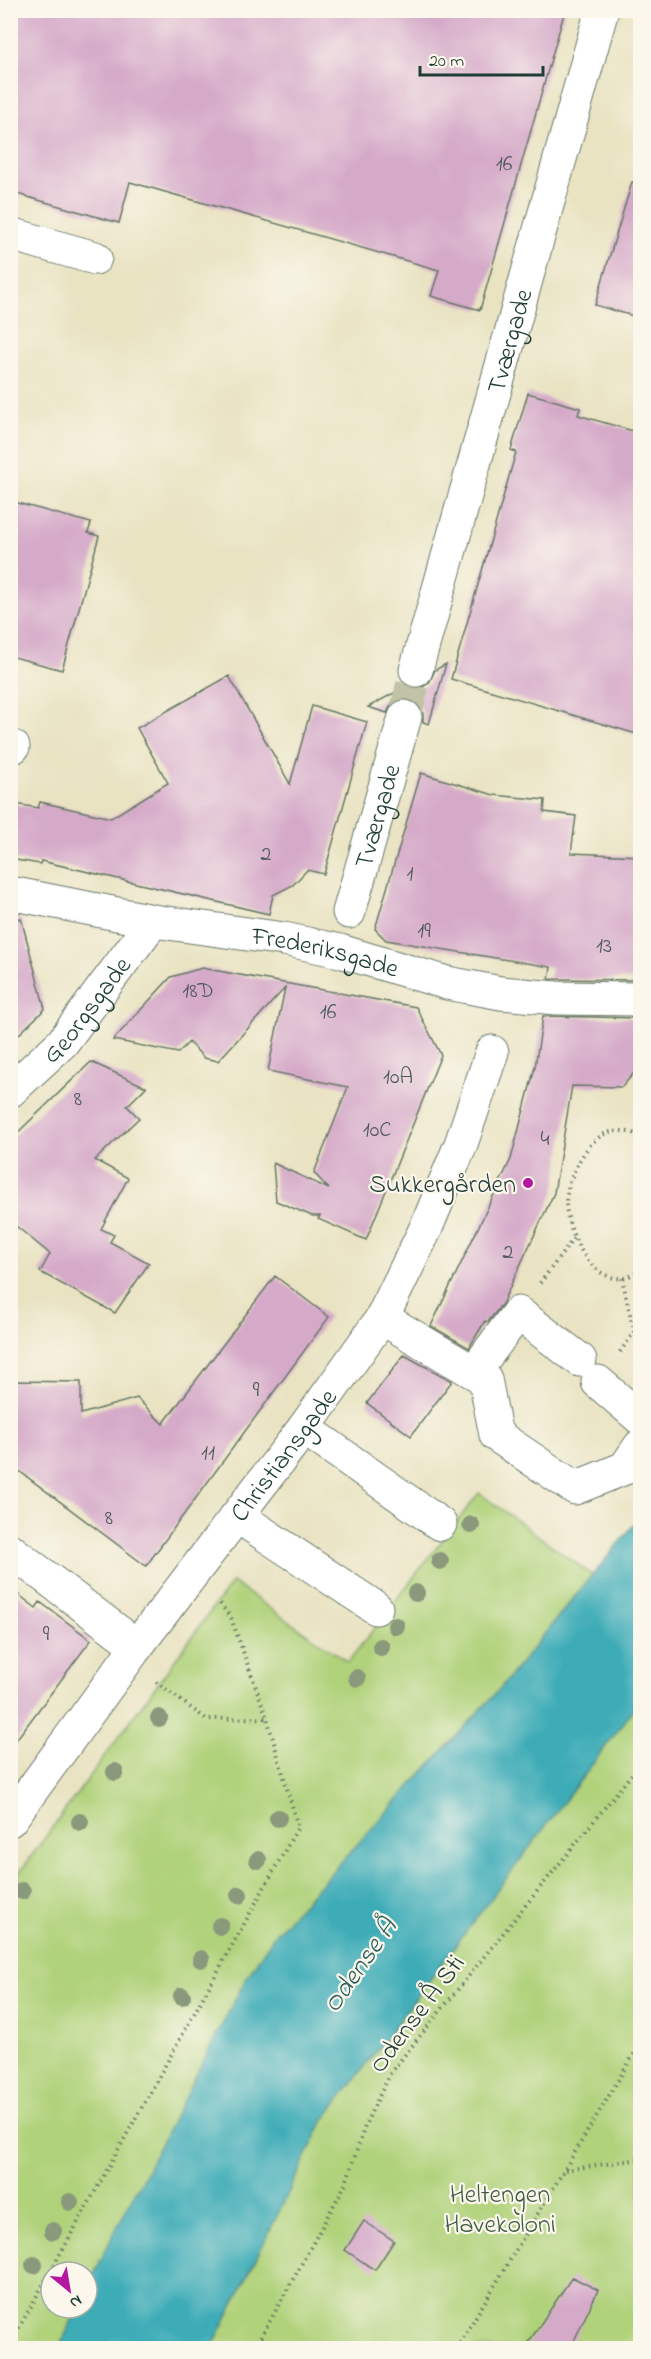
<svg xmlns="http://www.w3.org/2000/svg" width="651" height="2359" viewBox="0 0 651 2359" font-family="'Indie Flower',sans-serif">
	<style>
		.green { fill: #b0d27a; stroke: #688857; stroke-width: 1.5 }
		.water { fill: #3cacb7; stroke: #2e7476; stroke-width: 1.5 }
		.building { fill: #d5aac9 }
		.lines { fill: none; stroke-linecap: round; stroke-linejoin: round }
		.minor-tunnel { stroke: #c1c2a6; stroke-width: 33; stroke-dasharray: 33 16; stroke-linecap: butt }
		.minor-casing { stroke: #676; stroke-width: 35 }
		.path { stroke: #676; stroke-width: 4; stroke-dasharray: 1.5 4.5; stroke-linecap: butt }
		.minor { stroke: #fff; stroke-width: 33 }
		.tree { fill: #8a987c }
		.poi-dot { fill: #b5179e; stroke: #fbf7ec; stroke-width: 2 }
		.labels { text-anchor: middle; stroke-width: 4.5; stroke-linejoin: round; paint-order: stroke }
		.number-label { font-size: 22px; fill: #4c5859 }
		.street-label { font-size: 26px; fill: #1f3d34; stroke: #fbf7ec }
		.poi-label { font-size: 26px; fill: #1f3d34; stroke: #fbf7ec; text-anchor: end }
		.park-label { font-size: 26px; fill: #3c5b42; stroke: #fbf7ec }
		.water-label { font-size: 27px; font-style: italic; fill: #285e5b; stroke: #fbf7ec }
	</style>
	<rect width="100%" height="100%" fill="#fbf7ec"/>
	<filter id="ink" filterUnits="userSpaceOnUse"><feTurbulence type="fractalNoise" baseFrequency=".0167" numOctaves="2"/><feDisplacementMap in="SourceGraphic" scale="12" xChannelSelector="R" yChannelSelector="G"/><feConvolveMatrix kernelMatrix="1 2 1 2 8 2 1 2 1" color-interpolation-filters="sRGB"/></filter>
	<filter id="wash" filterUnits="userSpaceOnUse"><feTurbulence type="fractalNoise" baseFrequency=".008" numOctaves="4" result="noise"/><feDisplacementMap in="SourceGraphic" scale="24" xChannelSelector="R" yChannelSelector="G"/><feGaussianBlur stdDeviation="1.35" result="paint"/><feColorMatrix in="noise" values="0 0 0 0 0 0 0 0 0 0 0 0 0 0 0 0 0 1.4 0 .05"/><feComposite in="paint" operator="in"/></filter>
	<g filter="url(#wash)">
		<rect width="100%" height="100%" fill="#e9e3c2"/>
		<!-- green -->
		<path class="green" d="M 479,1493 L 592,1575 L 498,1691 L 276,1933 L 248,1975 L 87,2289 L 87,2272 L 51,2272 L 51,2308 L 78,2308 L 59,2348 L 11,2348 L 11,1884 L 232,1582 L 348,1662 Z
			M 640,1701 L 640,2348 L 212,2348 L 324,2120 Z"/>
		<!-- water -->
		<path class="water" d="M 640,1517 L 640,1701 L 324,2120 L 212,2348 L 59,2348 L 78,2308 L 87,2308 L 87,2289 L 111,2239 L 248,1975 L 276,1933 L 498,1691 Z"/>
		<g id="blocks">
			<!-- building -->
			<path class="building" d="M 10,10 L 565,10 L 480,310 L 431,296 L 439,270 L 130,182 L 119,223 L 10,192 Z
				M 632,182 L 640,183 L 640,318 L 595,305 Z
				M 528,393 L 580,408 L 578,415 L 640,433 L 640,735 L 451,679 L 516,452 L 511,450 Z
				M 10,501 L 91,523 L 88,533 L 99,536 L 62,670 L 10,656 Z
				M 446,664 L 429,724 L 423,722 L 423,713 L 419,704 L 410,699 L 400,699 L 392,703 L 387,713 L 368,707 L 407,686 L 421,688 L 429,683 L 435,670 Z
				M 229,676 L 290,784 L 312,706 L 367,722 L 324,874 L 307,870 L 293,885 L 273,895 L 269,914 L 41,861 L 40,864 L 10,859 L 10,803 L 38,808 L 40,802 L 111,818 L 168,783 L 137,728 Z
				M 421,773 L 494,795 L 545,800 L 544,812 L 576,816 L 571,853 L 640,856 L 640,980 L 549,979 L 551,967 L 386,940 L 375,929 Z
				M 21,918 L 45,1009 L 10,1043 L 10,920 Z
				M 202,968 L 416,1007 L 441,1055 L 366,1240 L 318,1219 L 320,1216 L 312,1216 L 276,1201 L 273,1163 L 329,1189 L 314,1173 L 348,1087 L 268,1071 L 285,988 L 218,1061 L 204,1058 L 189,1042 L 178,1053 L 113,1040 L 171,977 Z
				M 543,1016 L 640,1018 L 640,1066 L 622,1087 L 572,1086 L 554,1193 L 502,1304 L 488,1322 L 485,1321 L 469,1348 L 431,1326 L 511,1159 L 535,1067 Z
				M 91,1062 L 146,1087 L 127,1106 L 139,1118 L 95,1160 L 128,1178 L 101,1229 L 114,1235 L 110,1242 L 149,1263 L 115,1313 L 40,1272 L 50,1254 L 10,1221 L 10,1140 Z
				M 275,1276 L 329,1317 L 146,1566 L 10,1464 L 10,1381 L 81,1382 L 81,1414 L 137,1398 L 163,1424 Z
				M 404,1355 L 452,1381 L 411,1436 L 367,1403 Z
				M 10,1588 L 36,1608 L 40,1602 L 91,1640 L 10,1748 Z
				M 364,2221 L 394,2241 L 375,2270 L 345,2250 Z
				M 572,2277 L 598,2290 L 570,2349 L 524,2349 Z"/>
		</g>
	</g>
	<g filter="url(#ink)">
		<use href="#blocks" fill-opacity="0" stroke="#676" stroke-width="1.5"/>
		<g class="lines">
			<!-- minor-tunnel -->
			<path class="minor-tunnel" d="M 405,717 L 416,670"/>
			<defs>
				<g id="minor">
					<path d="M 10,234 L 95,258"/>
					<path id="s1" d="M 416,670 L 602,10"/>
					<path d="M 10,746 L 13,747"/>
					<path id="s2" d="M 10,893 L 153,921 L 284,939 L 340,951 L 447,983 L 501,993 L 556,998 L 640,999"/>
					<path id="s3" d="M 349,912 L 405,717"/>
					<path id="s4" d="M 10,1091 L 62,1043 L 153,921"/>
					<path d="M 382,1318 L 485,1379 L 496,1435 L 575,1488 L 625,1468 L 640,1446"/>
					<path d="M 474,1372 L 518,1313 L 580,1360"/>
					<path d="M 598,1382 L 640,1418"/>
					<path d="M 304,1428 L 440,1524"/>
					<path d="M 237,1516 L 376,1608"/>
					<path d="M 10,1550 L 137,1646"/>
					<path id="s5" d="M 10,1820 L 137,1646 L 304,1428 L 382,1318 L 426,1228 L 461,1144 L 492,1052"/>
				</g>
			</defs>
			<!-- minor casing -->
			<use href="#minor" class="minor-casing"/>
			<!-- path -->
			<path class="path" d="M 640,1135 C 628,1131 613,1128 601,1136 C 582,1148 566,1182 566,1204 C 567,1231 590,1282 623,1278 C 629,1277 635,1273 640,1271
				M 540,1283 L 574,1238
				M 620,1352 L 634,1332 L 622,1278
				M 156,1682 L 206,1719 L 267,1718
				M 565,2170 L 640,2159
				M 10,2344 L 298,1827 L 267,1718 L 231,1618 L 219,1602
				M 255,2348 L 346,2183 L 366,2123 L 391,2072 L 640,1764
				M 457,2348 L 640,2044"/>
			<!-- minor -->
			<use href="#minor" class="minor"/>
		</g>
		<!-- trees -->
		<g class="tree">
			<circle cx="471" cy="1525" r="9"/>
			<circle cx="440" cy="1561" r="9"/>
			<circle cx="416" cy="1593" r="9"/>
			<circle cx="396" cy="1626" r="9"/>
			<circle cx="381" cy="1647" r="9"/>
			<circle cx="357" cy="1678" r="9"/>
			<circle cx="159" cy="1718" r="9"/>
			<circle cx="115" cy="1772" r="9"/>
			<circle cx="278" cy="1818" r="9"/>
			<circle cx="80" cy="1822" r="9"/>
			<circle cx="258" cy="1860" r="9"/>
			<circle cx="22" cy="1891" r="9"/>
			<circle cx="239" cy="1895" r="9"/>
			<circle cx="220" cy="1926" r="9"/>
			<circle cx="201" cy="1959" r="9"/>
			<circle cx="182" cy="1996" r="9"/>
			<circle cx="70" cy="2202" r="9"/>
			<circle cx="53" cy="2231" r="9"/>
			<circle cx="34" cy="2265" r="9"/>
		</g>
	</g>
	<!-- markers -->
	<circle class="poi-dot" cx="528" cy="1183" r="6"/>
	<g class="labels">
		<!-- number labels -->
		<g class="number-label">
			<text x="504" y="170">16</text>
			<text x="266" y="860">2</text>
			<text x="410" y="880">1</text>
			<text x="424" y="937">19</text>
			<text x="604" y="952">13</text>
			<text x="198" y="997">18D</text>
			<text x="328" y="1018">16</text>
			<text x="398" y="1083">10A</text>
			<text x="78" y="1105">8</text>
			<text x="377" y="1136">10C</text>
			<text x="545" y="1145">4</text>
			<text x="508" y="1258">2</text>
			<text x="256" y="1396">9</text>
			<text x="208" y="1459">11</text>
			<text x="109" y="1524">8</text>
			<text x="46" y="1640">9</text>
		</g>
		<!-- street labels -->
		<g class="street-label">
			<text dy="9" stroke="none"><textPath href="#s1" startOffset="342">Tværgade</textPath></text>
			<text dy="9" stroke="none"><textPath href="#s3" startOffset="100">Tværgade</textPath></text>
			<text dy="9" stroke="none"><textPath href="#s2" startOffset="321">Frederiksgade</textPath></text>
			<text dy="9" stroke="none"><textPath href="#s4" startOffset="112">Georgsgade</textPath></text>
			<text dy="9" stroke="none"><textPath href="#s5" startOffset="456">Christiansgade</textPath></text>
			<text transform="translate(416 2013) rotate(-53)" y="9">Odense Å Sti</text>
		</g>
		<!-- poi labels -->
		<g class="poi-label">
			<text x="516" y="1192">Sukkergården</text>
		</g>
		<!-- park labels -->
		<g class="park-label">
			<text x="500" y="2202">Heltengen<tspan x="500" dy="30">Havekoloni</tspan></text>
		</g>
		<!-- water labels -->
		<g class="water-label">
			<text transform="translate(359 1965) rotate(-55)" y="9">Odense Å</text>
		</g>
	</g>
	<!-- margin -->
	<rect width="651" height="2359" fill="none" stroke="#fbf7ec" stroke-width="36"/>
	<!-- north arrow -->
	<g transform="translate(69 2290) rotate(150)"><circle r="28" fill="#fbf7ec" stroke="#a3ada2" stroke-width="1.5"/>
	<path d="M0-4.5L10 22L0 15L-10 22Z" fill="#b5179e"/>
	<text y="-9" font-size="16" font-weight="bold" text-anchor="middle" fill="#1f3d34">N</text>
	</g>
	<!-- scale -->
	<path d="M420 66v9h123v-9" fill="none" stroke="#1f3d34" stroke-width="3"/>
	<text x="429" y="66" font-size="18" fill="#1f3d34" stroke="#fbf7ec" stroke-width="4.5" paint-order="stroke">20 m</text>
</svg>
